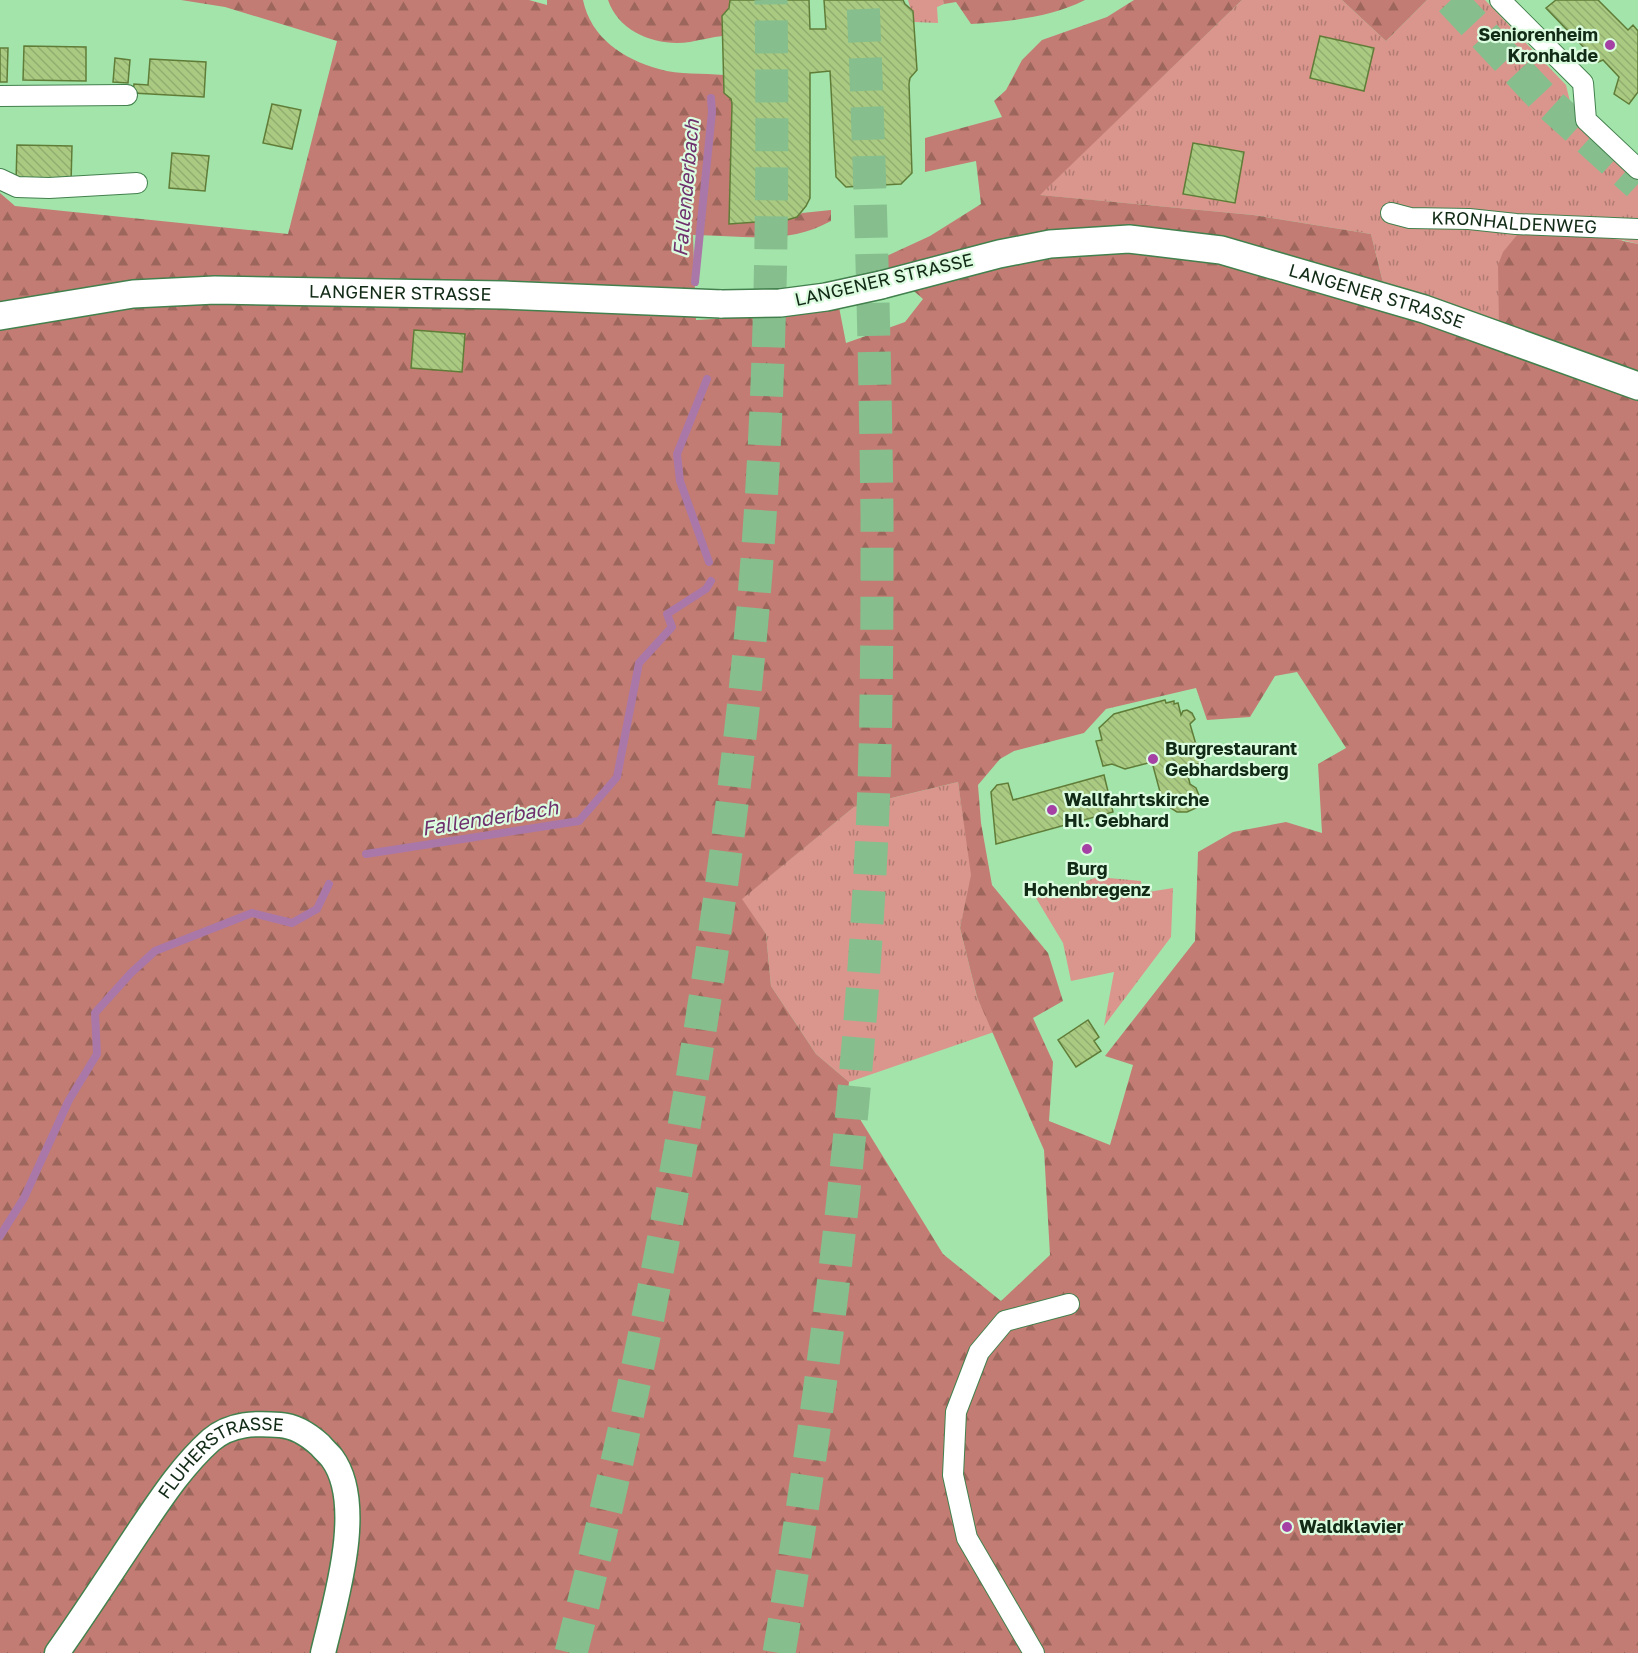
<svg xmlns="http://www.w3.org/2000/svg" width="1638" height="1653" viewBox="0 0 1638 1653" font-family="'Golos Text',sans-serif">
	<style>
		.grass { fill: url(#grass-tufts) }
		.forest { fill: url(#forest-firs); fill-rule: evenodd }
		.lines { fill: none; stroke-linecap: round; stroke-linejoin: round }
		.stream { stroke: #aa78a8; stroke-width: 8 }
		.building { fill: url(#building-back-hatch); stroke: #607d38; stroke-width: 1.5 }
		.motorway-tunnel { stroke: #86bf8d; stroke-width: 33; stroke-dasharray: 33 16; stroke-linecap: butt }
		.minor-casing { stroke: #42804d; stroke-width: 22 }
		.tertiary-casing { stroke: #42804d; stroke-width: 27 }
		.secondary-casing { stroke: #42804d; stroke-width: 30 }
		.minor { stroke: #fff; stroke-width: 20 }
		.tertiary { stroke: #fff; stroke-width: 24 }
		.secondary { stroke: #fff; stroke-width: 27 }
		.secondary-bridge-casing { stroke: #42804d; stroke-width: 30; stroke-linecap: butt }
		.secondary-bridge { stroke: #fff; stroke-width: 27 }
		.poi-dot { fill: #a540a5; stroke: #dcfcdf; stroke-width: 2 }
		.labels { text-anchor: middle; stroke-width: 4.5; stroke-linejoin: round; paint-order: stroke }
		.poi-label { font-size: 18px; font-weight: bold; fill: #112b16; stroke: #dcfcdf; text-anchor: start }
		.street-label { font-size: 18px; fill: #112b16; stroke: #dcfcdf }
		.water-label { font-size: 20px; font-style: italic; fill: #6f316e; stroke: #dcfcdf }
	</style>
	<defs>
		<pattern id="grass-tufts" width="24" height="20" patternUnits="userSpaceOnUse" patternTransform="scale(1.5)"><rect width="24" height="20" fill="#da968d"/><path d="M3 7l-1-3M5 7V3M7 7l1-3M15 17l-1-3M17 17v-4M19 17l1-3" fill="none" stroke="#af7b72"/></pattern>
		<pattern id="forest-firs" width="22" height="20" patternUnits="userSpaceOnUse" patternTransform="scale(1.5)"><rect width="22" height="20" fill="#c37c73"/><path d="M5 1l3.5 6h-7zM16 11l3.5 6h-7z" fill="#9d665d"/></pattern>
		<pattern id="building-back-hatch" width="6" height="6" patternUnits="userSpaceOnUse" patternTransform="scale(1.5)"><rect width="6" height="6" fill="#aaca82"/><path d="M-1 5l2 2M0 0l6 6M5-1l2 2" fill="none" stroke="#91ae70"/></pattern>
	</defs>
	<rect width="100%" height="100%" fill="#a3e4ab"/>
	<!-- grass -->
	<path class="grass" d="M 908,0 L 943,0 L 944,4 L 937,7 L 938,23 L 914,22 Z
		M 1242,0 L 1342,0 L 1386,41 L 1427,0 L 1485,0 L 1566,85 L 1575,122 L 1638,180 L 1638,244 L 1623,240 L 1499,332 L 1385,291 L 1371,234 L 1253,215 L 1039,195 Z
		M 958,782 L 972,875 L 960,928 L 977,997 L 994,1032 L 849,1082 L 816,1054 L 771,986 L 766,934 L 741,899 L 854,807 Z
		M 1098,877 L 1141,881 L 1142,893 L 1173,888 L 1171,937 L 1104,1026 L 1114,972 L 1071,981 L 1063,943 L 1036,898 Z"/>
	<!-- forest -->
	<path class="forest" d="M 181,0 L 529,0 L 547,5 L 547,0 L 583,0 C 591,38 623,59 659,69 C 679,75 703,73 724,75 L 732,104 L 729,224 L 787,220 L 797,217 L 802,213 L 831,210 L 831,221 C 786,246 742,235 693,235 L 696,320 L 798,314 L 839,307 L 846,343 L 905,322 L 923,299 L 878,260 L 930,236 L 981,204 L 976,161 L 925,172 L 925,138 L 1002,117 L 994,101 L 1006,90 L 1022,60 L 1042,40 L 1107,17 L 1134,0 L 1242,0 L 1040,195 L 1253,215 L 1371,234 L 1385,291 L 1499,331 L 1498,265 L 1503,252 L 1517,235 L 1574,231 L 1638,244 L 1638,1653 L 0,1653 L 0,193 L 15,206 L 288,234 L 337,41 L 225,7 ZM 1297,672 L 1346,748 L 1318,764 L 1322,833 L 1286,822 L 1233,832 L 1198,852 L 1195,941 L 1105,1056 L 1133,1065 L 1110,1145 L 1049,1121 L 1053,1062 L 1033,1018 L 1063,1001 L 1048,953 L 992,885 L 981,823 L 978,785 L 1000,759 L 1014,751 L 1084,733 L 1106,709 L 1196,688 L 1207,720 L 1250,717 L 1275,676 ZM 958,782 L 971,875 L 960,928 L 977,997 L 1044,1150 L 1050,1255 L 1001,1301 L 943,1254 L 847,1098 L 849,1082 L 816,1054 L 771,986 L 766,934 L 742,899 L 854,807 Z
		M 608,0 L 730,0 C 730,7 727,11 722,16 L 723,36 C 712,37 701,40 690,42 C 658,47 619,33 608,0 Z
		M 943,0 L 1085,0 C 1049,18 1010,21 971,24 L 956,2 L 944,4 Z
		M 1342,0 L 1427,0 L 1386,41 Z"/>
	<g class="lines">
		<!-- stream -->
		<path class="stream" d="M 695,282 L 712,112 L 711,98
			M 707,379 L 677,454 L 680,481 L 709,562
			M 366,854 L 579,821 L 617,777 L 639,663 L 672,627 L 667,614 L 706,589 L 711,581
			M 0,1236 L 24,1198 L 69,1100 L 97,1054 L 95,1013 L 131,973 L 155,951 L 252,913 L 292,923 L 317,909 L 329,884"/>
	</g>
	<!-- building -->
	<path class="building" d="M 730,0 L 809,0 L 810,29 L 826,29 L 824,0 L 903,0 L 905,4 L 913,11 L 917,70 L 910,78 L 909,84 L 912,173 L 901,184 L 846,187 L 836,177 L 830,71 L 810,73 L 810,198 L 806,206 L 797,217 L 787,220 L 729,224 L 732,104 L 731,99 L 724,93 L 722,16 L 729,8 Z
		M 1556,0 L 1598,0 L 1628,30 L 1633,25 L 1638,31 L 1638,92 L 1629,104 L 1614,94 L 1619,77 L 1603,60 L 1598,62 L 1546,8 Z
		M 1320,36 L 1374,48 L 1364,91 L 1310,78 Z
		M 24,46 L 86,47 L 86,81 L 23,80 Z
		M 0,48 L 8,48 L 7,82 L 0,82 Z
		M 115,58 L 130,60 L 128,83 L 113,82 Z
		M 150,59 L 206,62 L 204,97 L 133,93 L 134,84 L 148,85 Z
		M 272,104 L 301,110 L 292,149 L 263,143 Z
		M 1193,143 L 1244,152 L 1235,203 L 1183,194 Z
		M 17,145 L 72,146 L 71,183 L 16,182 Z
		M 172,153 L 209,156 L 205,191 L 169,188 Z
		M 414,330 L 465,334 L 462,372 L 411,368 Z
		M 1165,700 L 1166,703 L 1174,701 L 1174,704 L 1178,703 L 1181,715 L 1183,711 L 1187,710 L 1192,713 L 1195,719 L 1190,724 L 1197,748 L 1200,747 L 1206,753 L 1204,762 L 1186,768 L 1190,784 L 1196,788 L 1200,798 L 1196,808 L 1187,812 L 1177,812 L 1163,803 L 1152,762 L 1125,769 L 1112,764 L 1103,766 L 1096,741 L 1102,740 L 1099,728 L 1114,714 Z
		M 1104,775 L 1113,812 L 996,844 L 991,792 L 997,785 L 1008,783 L 1013,800 Z
		M 1088,1020 L 1099,1037 L 1094,1041 L 1101,1051 L 1076,1067 L 1058,1040 Z"/>
	<g class="lines">
		<!-- motorway-tunnel -->
		<path class="motorway-tunnel" d="M 1451,0 L 1543,98 L 1638,184
			M 571,1653 C 654,1328 714,997 748,662 C 770,443 774,221 771,0
			M 779,1653 C 825,1382 859,1108 872,833 C 877,728 877,622 877,517 C 875,344 870,172 863,0"/>
		<defs>
			<g id="minor">
				<path d="M 1500,0 L 1583,83 L 1586,120 L 1638,169"/>
				<path d="M 0,96 L 127,95"/>
				<path d="M 0,179 L 17,187 L 49,188 L 137,183"/>
				<path id="s1" d="M 1391,213 L 1410,218 L 1469,219 L 1516,224 L 1638,229"/>
				<path d="M 1034,1653 L 967,1538 L 953,1475 L 956,1412 L 979,1352 L 1005,1321 L 1069,1304"/>
			</g>
			<g id="tertiary">
				<path id="s2" d="M 57,1653 C 86,1612 113,1570 141,1528 C 162,1497 183,1465 211,1440 C 231,1423 256,1423 280,1425 C 295,1426 309,1435 320,1445 C 324,1450 329,1454 332,1458 C 366,1504 335,1602 323,1653"/>
			</g>
			<g id="secondary">
				<path id="s3" d="M 881,285 L 999,254 L 1050,244 L 1129,239 L 1221,250 L 1424,309 L 1638,386"/>
				<path id="s4" d="M 0,316 L 133,294 L 215,290 L 503,295 L 722,304"/>
			</g>
		</defs>
		<!-- minor casing -->
		<use href="#minor" class="minor-casing"/>
		<!-- tertiary casing -->
		<use href="#tertiary" class="tertiary-casing"/>
		<!-- secondary casing -->
		<use href="#secondary" class="secondary-casing"/>
		<!-- minor -->
		<use href="#minor" class="minor"/>
		<!-- tertiary -->
		<use href="#tertiary" class="tertiary"/>
		<!-- secondary -->
		<use href="#secondary" class="secondary"/>
		<defs>
			<path id="secondary-bridge" d="M 722,304 L 780,303 L 826,297 L 881,285"/>
		</defs>
		<!-- secondary-bridge casing -->
		<use href="#secondary-bridge" class="secondary-bridge-casing"/>
		<!-- secondary-bridge -->
		<use href="#secondary-bridge" class="secondary-bridge"/>
	</g>
	<!-- markers -->
	<g class="poi-dot">
		<circle cx="1610" cy="45" r="6"/>
		<circle cx="1153" cy="759" r="6"/>
		<circle cx="1052" cy="810" r="6"/>
		<circle cx="1087" cy="849" r="6"/>
		<circle cx="1287" cy="1527" r="6"/>
	</g>
	<g class="labels">
		<!-- poi labels -->
		<g class="poi-label">
			<text x="1598" y="41" text-anchor="end">Seniorenheim<tspan x="1598" dy="21">Kronhalde</tspan></text>
			<text x="1165" y="755">Burgrestaurant<tspan x="1165" dy="21">Gebhardsberg</tspan></text>
			<text x="1064" y="806">Wallfahrtskirche<tspan x="1064" dy="21">Hl. Gebhard</tspan></text>
			<text x="1087" y="875" text-anchor="middle">Burg<tspan x="1087" dy="21">Hohenbregenz</tspan></text>
			<text x="1299" y="1533">Waldklavier</text>
		</g>
		<!-- street labels -->
		<g class="street-label">
			<text dy="6" stroke="none"><textPath href="#s1" startOffset="124">KRONHALDENWEG</textPath></text>
			<text transform="translate(884 280) rotate(-13)" y="6">LANGENER STRASSE</text>
			<text dy="6" stroke="none"><textPath href="#s4" startOffset="402">LANGENER STRASSE</textPath></text>
			<text dy="6" stroke="none"><textPath href="#s3" startOffset="508">LANGENER STRASSE</textPath></text>
			<text dy="6" stroke="none"><textPath href="#s2" startOffset="264">FLUHERSTRASSE</textPath></text>
		</g>
		<!-- water labels -->
		<g class="water-label">
			<text transform="translate(686 188) rotate(-85)" y="7">Fallenderbach</text>
			<text transform="translate(490 818) rotate(-9)" y="7">Fallenderbach</text>
		</g>
	</g>
</svg>
